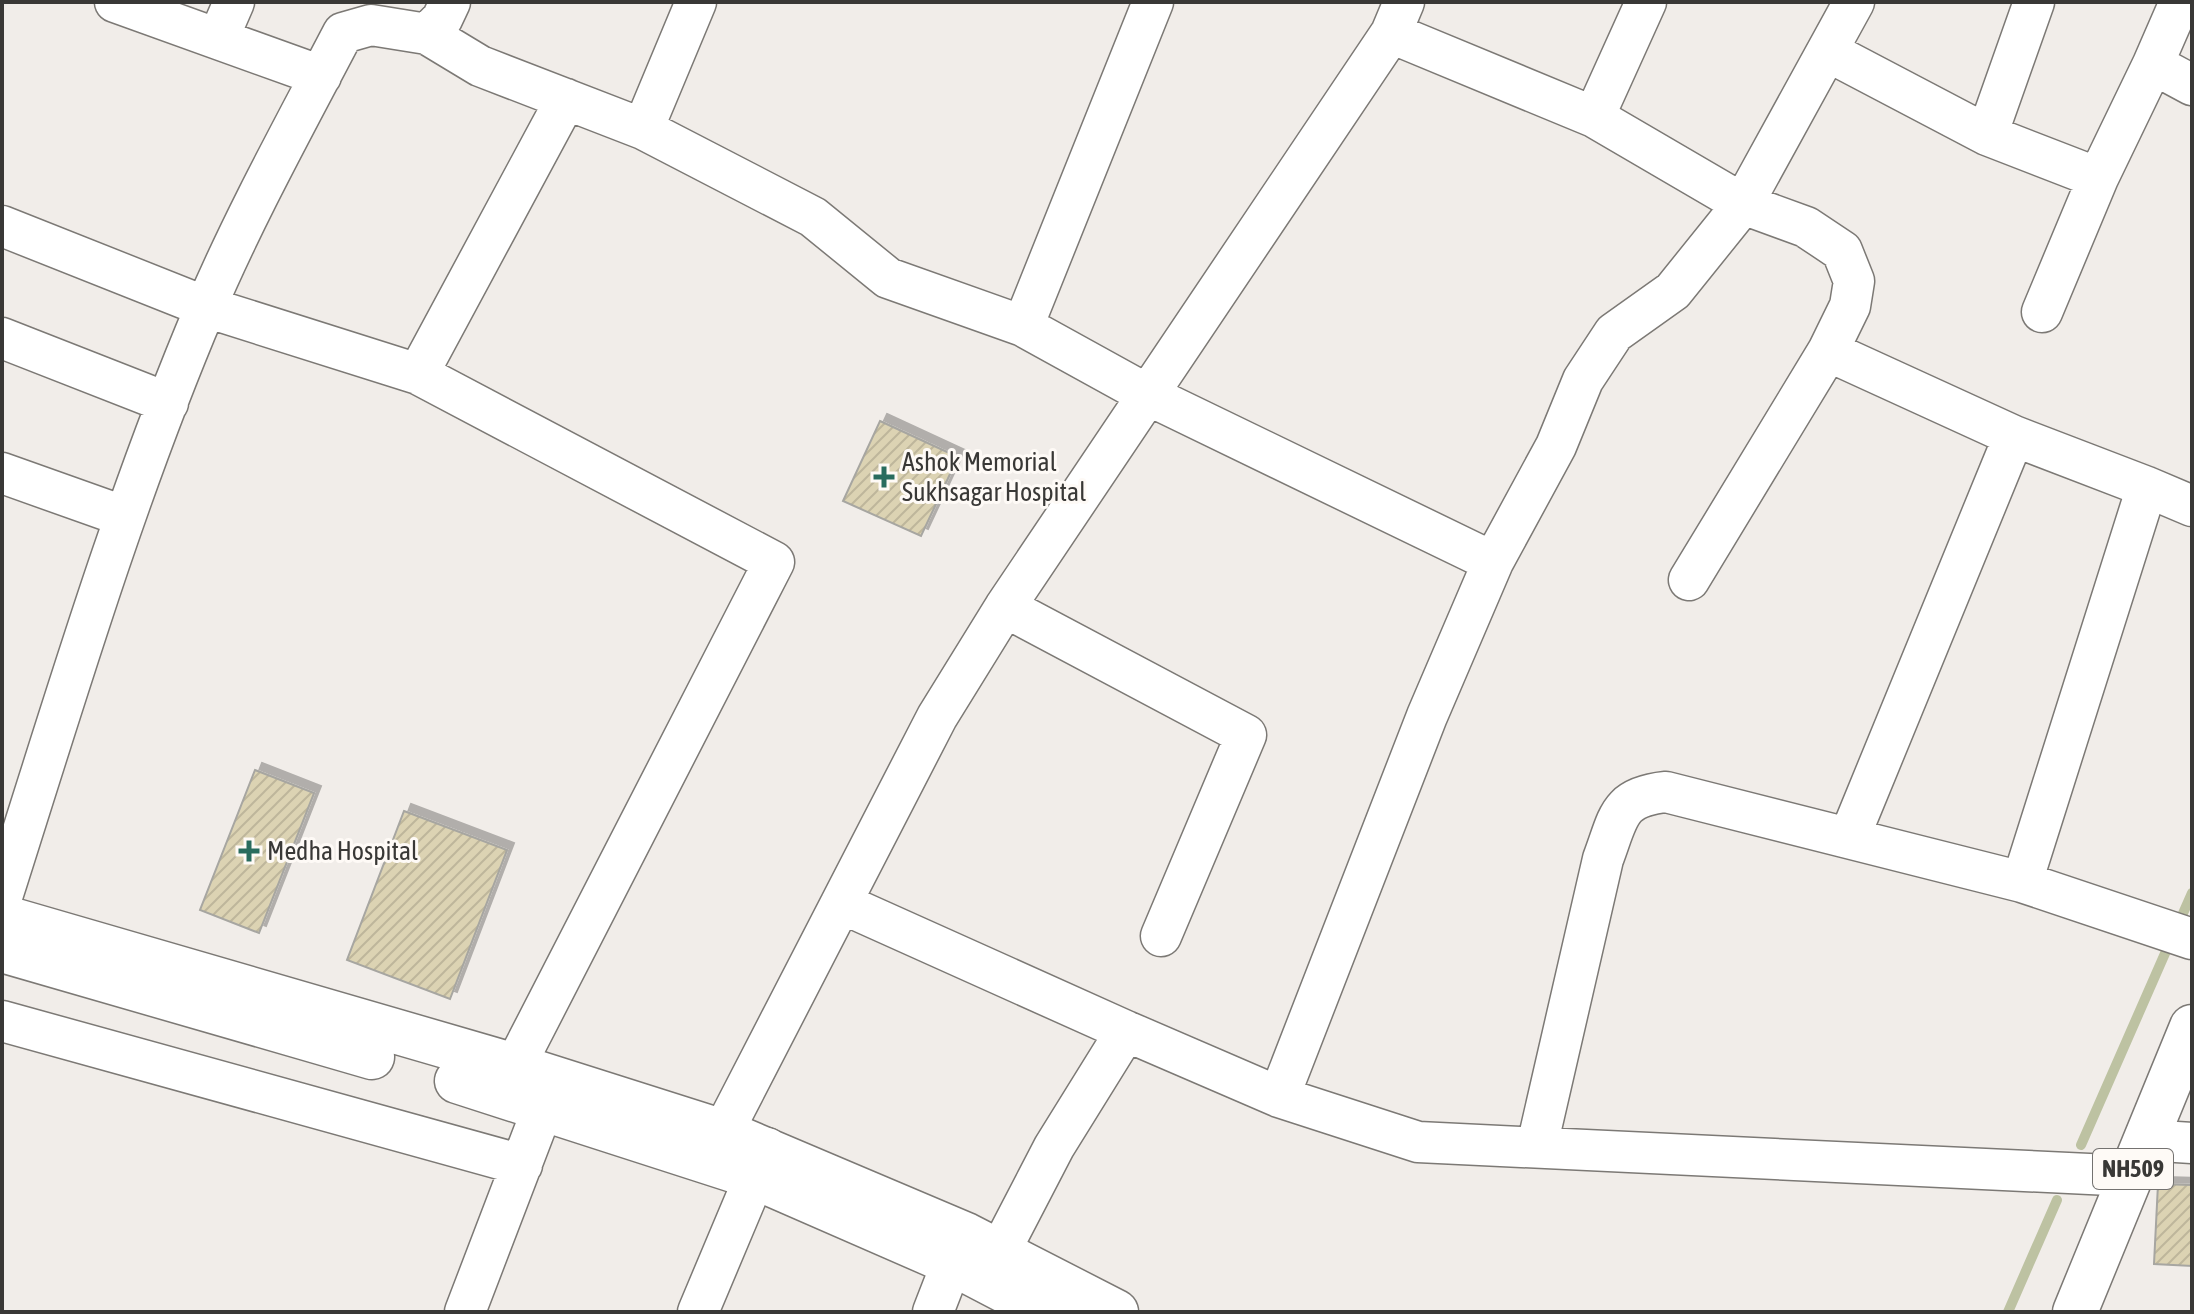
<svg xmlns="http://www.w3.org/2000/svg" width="2194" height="1314" viewBox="0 0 2194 1314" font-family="'Asap Condensed',sans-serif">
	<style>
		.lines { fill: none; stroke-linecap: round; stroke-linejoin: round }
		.stream { stroke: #bdc2a2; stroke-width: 10 }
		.building { fill: url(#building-hatch); stroke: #a7a6a1; stroke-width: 2; filter: url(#shadow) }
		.minor-casing { stroke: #7c7975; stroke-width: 43 }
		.major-casing { stroke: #7c7975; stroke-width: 47 }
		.highway-casing { stroke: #7c7975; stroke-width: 47 }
		.minor { stroke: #fff; stroke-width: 40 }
		.major { stroke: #fff; stroke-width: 44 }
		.highway { stroke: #fff; stroke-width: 44 }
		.poi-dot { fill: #296c5e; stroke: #fefaf6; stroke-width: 3 }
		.labels { text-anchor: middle; stroke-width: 6; stroke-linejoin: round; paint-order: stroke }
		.shield { fill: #fefaf6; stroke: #747270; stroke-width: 2 }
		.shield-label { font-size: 24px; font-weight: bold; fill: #393836 }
		.poi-label { font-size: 26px; fill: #393836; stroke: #fefaf6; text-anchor: start }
	</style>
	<defs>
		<pattern id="building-hatch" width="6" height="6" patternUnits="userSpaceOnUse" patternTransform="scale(2)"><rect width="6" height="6" fill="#dcd3b3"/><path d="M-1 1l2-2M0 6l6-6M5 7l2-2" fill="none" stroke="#beb69b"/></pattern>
		<filter id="shadow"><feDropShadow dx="7" dy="-7" stdDeviation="0" flood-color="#0004"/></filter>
	</defs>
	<rect width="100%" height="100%" fill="#f1ede9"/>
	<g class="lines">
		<!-- stream -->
		<path class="stream" d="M 2177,927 L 2192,893
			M 2081,1145 L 2170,942
			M 2008,1312 L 2057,1200"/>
	</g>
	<!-- building -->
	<path class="building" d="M 880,421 L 958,457 L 921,536 L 843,501 Z
		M 255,770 L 314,793 L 259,933 L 200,910 Z
		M 404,811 L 507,850 L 450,999 L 347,960 Z
		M 2158,1184 L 2192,1185 L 2192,1266 L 2154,1264 Z"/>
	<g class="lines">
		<defs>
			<path id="minor" d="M 115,2 L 321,76
				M 1153,2 L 1023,326 L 1148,395 L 1493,562 L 1427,716 L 1279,1097
				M 2180,2 L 2153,64 L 2192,85
				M 1391,33 L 1594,117 L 1743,204 L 1806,227 L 1842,251 L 1854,281 L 1850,306 L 1828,351
				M 427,34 L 480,66 L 643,129 L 813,217 L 888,278 L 1023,326
				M 218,39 L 234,2
				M 1829,52 L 1987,135 L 2098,178 L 2153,64
				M 1594,117 L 1646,2
				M 643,129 L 696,2
				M 1987,135 L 2034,2
				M 2,226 L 206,307 L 418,374 L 774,562 L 515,1066
				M 2042,312 L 2098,178
				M 2,338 L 168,403
				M 418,374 L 566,99
				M 2,473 L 123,516
				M 1493,562 L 1556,446 L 1583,380 L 1614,333 L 1673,291 L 1743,204 L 1854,2
				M 1689,580 L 1828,351 L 2014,436
				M 1005,607 L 1246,735 L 1161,936
				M 1849,838 L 2014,436 L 2147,487
				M 2022,882 L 2147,487 L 2192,506
				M 2,897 C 65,699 124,500 205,309 C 245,215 296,123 343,33 L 371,25 L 427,34 L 442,19 L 450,2
				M 841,903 L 1126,1031
				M 2,1021 L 522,1165
				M 723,1132 L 937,717 L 1005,607 L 1391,33 L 1404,2
				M 2145,1140 L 2192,1143
				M 1537,1146 L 1603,859 C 1619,817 1617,797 1666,792 L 2022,882 L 2192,939
				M 999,1253 L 1054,1147 L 1126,1031 L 1279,1097 L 1418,1142 L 2131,1176
				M 465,1312 L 543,1108
				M 698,1312 L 767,1148
				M 933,1312 L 952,1263"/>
			<path id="major" d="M 2,917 L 515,1066 L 723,1132 L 966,1235 L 1116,1312
				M 2,950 L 372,1057
				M 457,1081 L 755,1177 L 952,1263 L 1046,1312"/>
			<path id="highway" d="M 2075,1312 L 2192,1027"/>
		</defs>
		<!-- minor casing -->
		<use href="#minor" class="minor-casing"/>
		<!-- major casing -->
		<use href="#major" class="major-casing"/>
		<!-- highway casing -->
		<use href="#highway" class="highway-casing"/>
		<!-- minor -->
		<use href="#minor" class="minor"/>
		<!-- major -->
		<use href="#major" class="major"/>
		<!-- highway -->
		<use href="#highway" class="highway"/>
	</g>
	<!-- markers -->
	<g class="poi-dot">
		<path d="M880 465h8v8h8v8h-8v8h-8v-8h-8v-8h8z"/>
		<path d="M245 839h8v8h8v8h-8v8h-8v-8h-8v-8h8z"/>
	</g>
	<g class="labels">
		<!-- shield labels -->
		<rect class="shield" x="2093" y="1149" width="80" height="40" rx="6"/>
		<g class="shield-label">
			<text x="2133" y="1177">NH509</text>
		</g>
		<!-- poi labels -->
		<g class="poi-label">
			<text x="902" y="471">Ashok Memorial<tspan x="902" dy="30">Sukhsagar Hospital</tspan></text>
			<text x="267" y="860">Medha Hospital</text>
		</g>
	</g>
	<!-- border -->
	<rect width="2194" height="1314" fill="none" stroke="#393836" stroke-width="8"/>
</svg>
